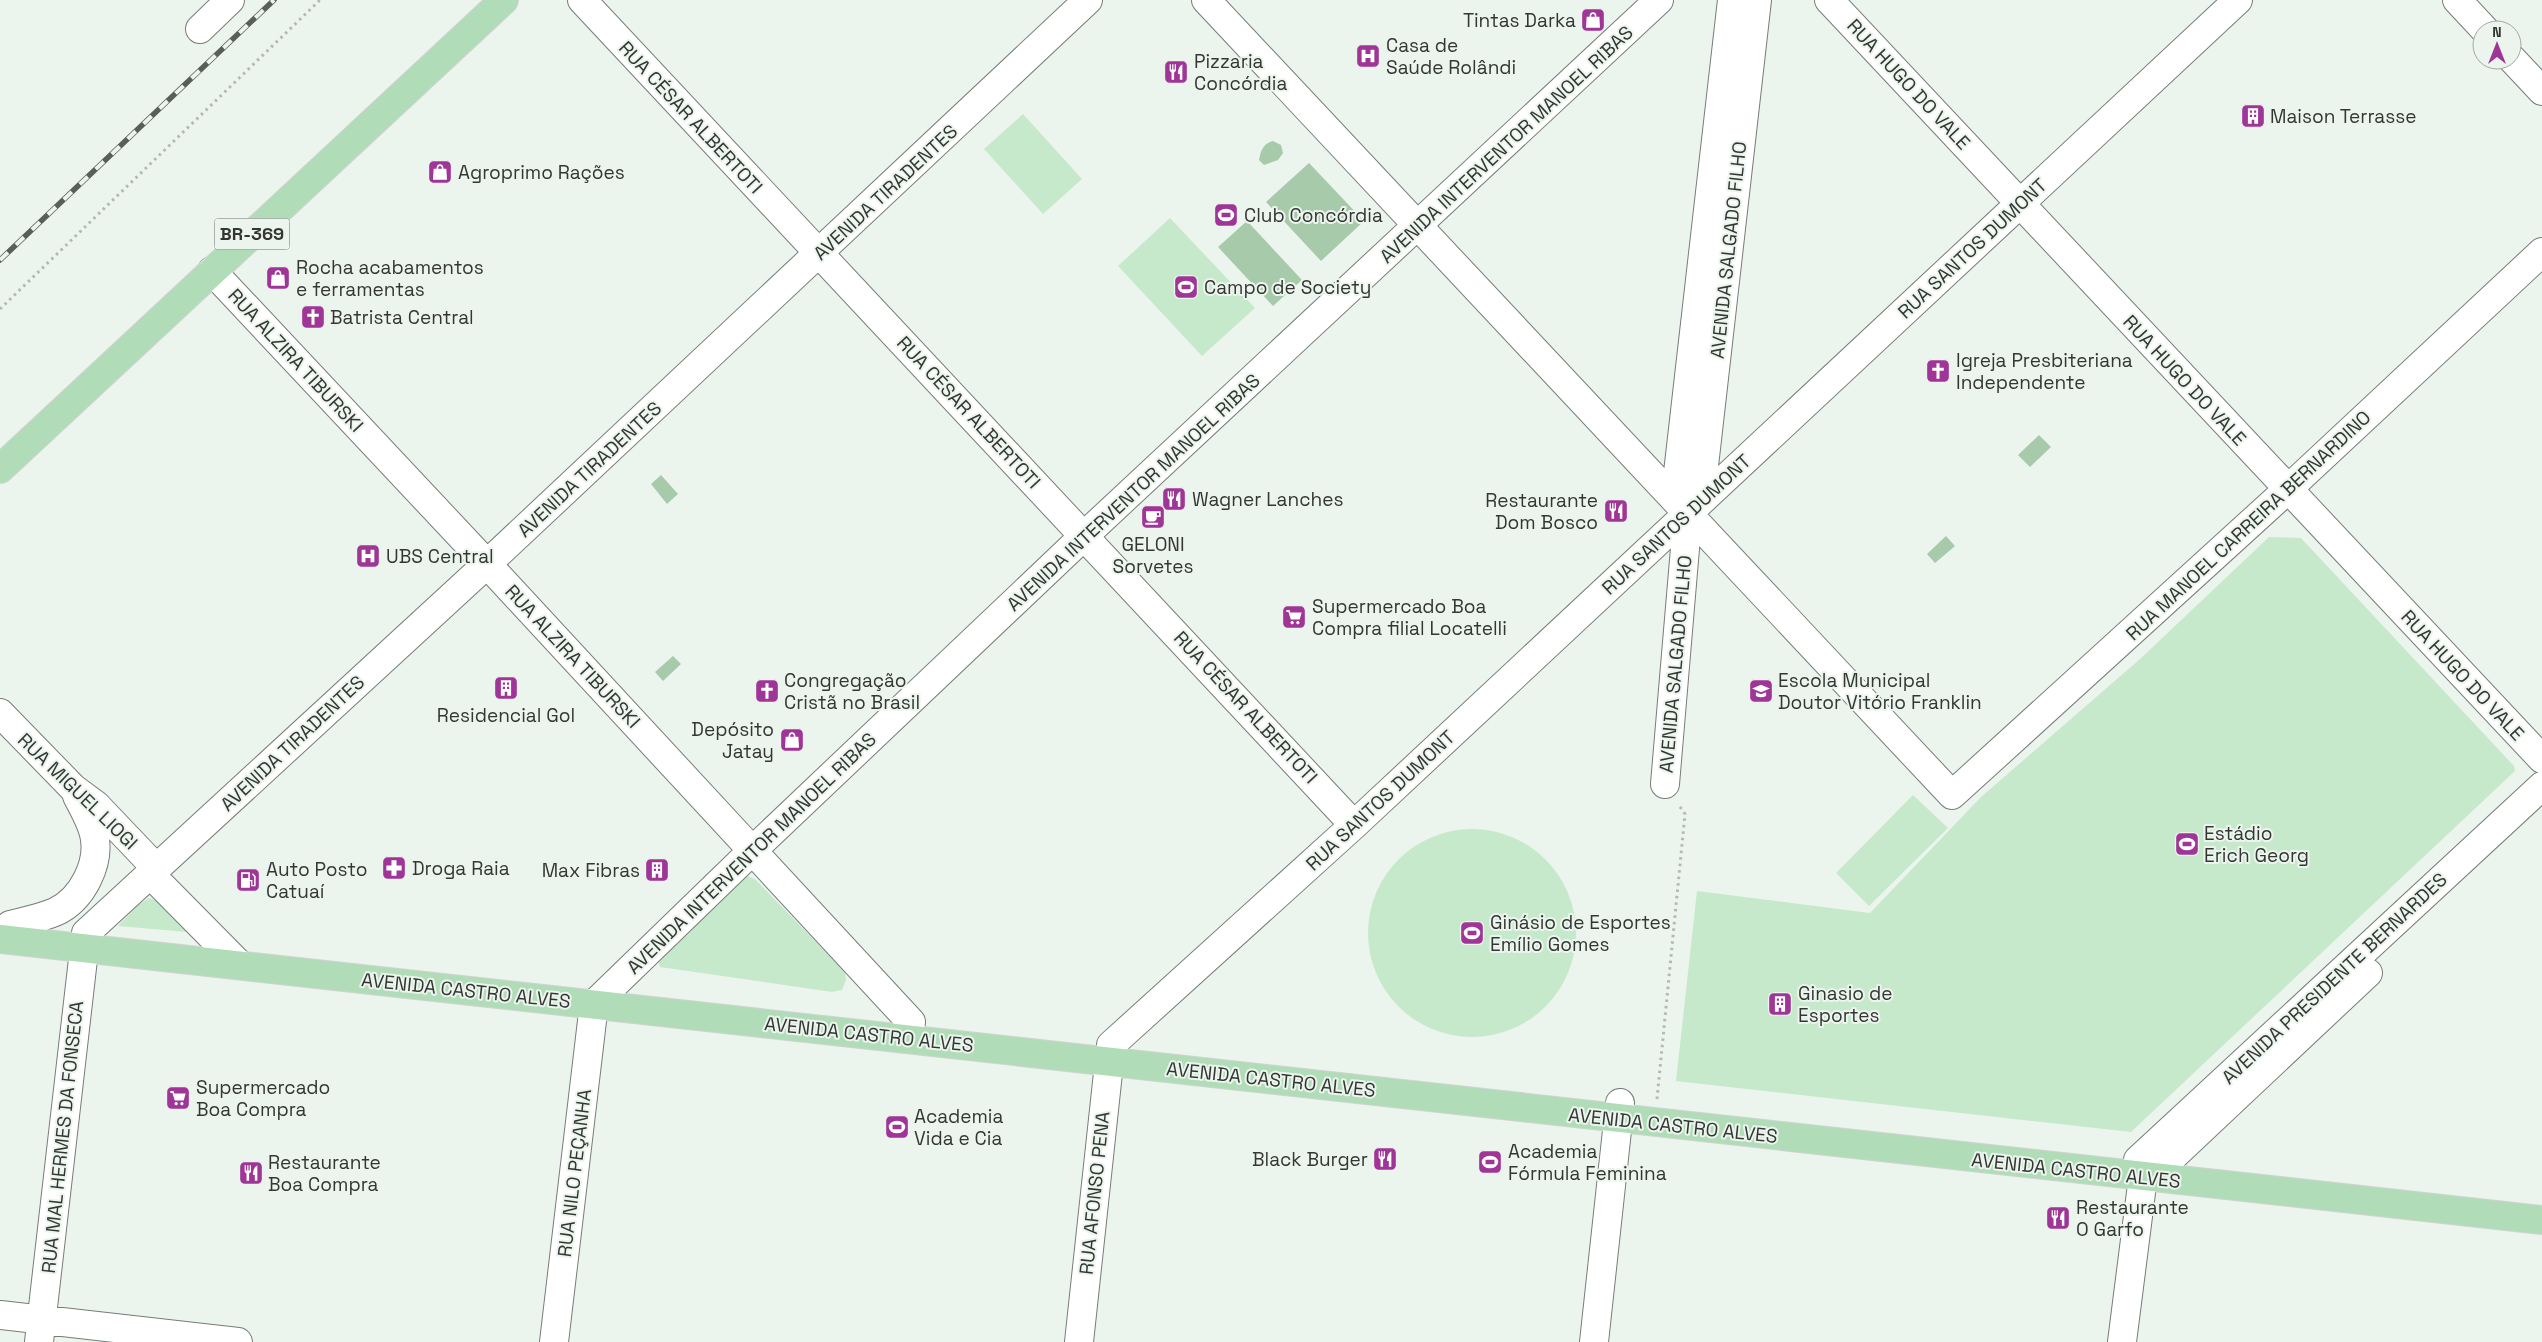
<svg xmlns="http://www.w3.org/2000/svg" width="2542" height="1342" viewBox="0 0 2542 1342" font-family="'Space Grotesk',sans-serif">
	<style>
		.green { fill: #c7e9cb }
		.water { fill: #a6caaa }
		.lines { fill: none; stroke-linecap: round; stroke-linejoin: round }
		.minor-casing { stroke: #767d77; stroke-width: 30 }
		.major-casing { stroke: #d2d3d2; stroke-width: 30 }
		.path { stroke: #b2b9b2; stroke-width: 3; stroke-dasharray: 2.5 4; stroke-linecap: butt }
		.minor { stroke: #fff; stroke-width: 28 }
		.major { stroke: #b0dcb8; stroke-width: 28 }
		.rail-casing { stroke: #5a5e5a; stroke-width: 5.5 }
		.rail { stroke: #ecf5ed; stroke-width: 4; stroke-dasharray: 11; stroke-linecap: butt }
		.labels { text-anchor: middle; stroke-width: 4; stroke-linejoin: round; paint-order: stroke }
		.shield { fill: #ecf5ed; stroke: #6a6f6b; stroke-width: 1 }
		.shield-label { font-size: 18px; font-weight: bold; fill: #333633 }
		.poi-label { font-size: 19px; fill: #333633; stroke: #ecf5ed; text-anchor: start }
		.street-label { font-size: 19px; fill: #333633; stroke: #ecf5ed }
	</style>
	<rect width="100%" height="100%" fill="#ecf5ed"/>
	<!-- green -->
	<path class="green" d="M 1023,114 L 1082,179 L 1043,214 L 984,149 Z
		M 1170,218 L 1255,308 L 1202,356 L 1118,266 Z
		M 2269,537 L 2301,538 L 2514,766 L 2515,771 L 2131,1132 L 1676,1081 L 1697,891 L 1870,913 L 1981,797 L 2140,659 Z
		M 1913,795 L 1948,828 L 1869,906 L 1836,873 Z
		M1368 933a104 104 0 1 1 208 0a104 104 0 1 1-208 0Z
		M 748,876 L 756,880 L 845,972 L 846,980 L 842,990 L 832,992 L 660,967 L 658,961 L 739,879 Z
		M 149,898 L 159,902 L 187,932 L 118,926 L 138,905 Z"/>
	<!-- water -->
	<path class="water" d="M 1273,141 L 1281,145 L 1283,153 L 1278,160 L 1264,165 L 1259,160 C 1261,150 1263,144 1273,141 Z
		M 1309,163 L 1364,221 L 1321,261 L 1266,202 Z
		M 1247,221 L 1302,280 L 1273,306 L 1218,247 Z
		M 2039,435 L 2051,447 L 2030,467 L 2018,455 Z
		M 661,475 L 678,494 L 667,504 L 651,484 Z
		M 1946,536 L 1955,546 L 1935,563 L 1927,554 Z
		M 673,656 L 681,664 L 663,681 L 655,672 Z"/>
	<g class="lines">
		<defs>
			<path id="minor" d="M 582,0 L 1354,825
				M 1206,0 L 1952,795 L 2287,490 L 2542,252
				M 1829,0 L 2542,759
				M 2457,0 L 2485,30
				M 200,29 L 230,0
				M 2512,59 L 2542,91
				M 212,271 L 487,564 L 911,1022 L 909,1038
				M 1675,499 L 1732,0
				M 1700,501 L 1757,0
				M 0,713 L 73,788 L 96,805 L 156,868
				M 1665,784 L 1688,513
				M 150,874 L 238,963
				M 10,925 C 25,921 41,918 55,912 C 82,900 101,863 94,834 C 91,821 83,808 77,796
				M 2136,1176 L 2138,1160 L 2542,786
				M 2150,1178 L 2368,973
				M 0,1315 L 238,1342
				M 39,1342 L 86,933 L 487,564 L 1088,0
				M 554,1342 L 594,1004 L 753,850 L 1085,535 L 1659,0
				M 1079,1342 L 1111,1045 L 1354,825 L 2238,0
				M 1594,1342 L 1620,1103
				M 2122,1342 L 2143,1177"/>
			<path id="major" d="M 0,469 L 504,0
				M 0,939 L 2542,1220"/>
		</defs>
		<!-- minor casing -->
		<use href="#minor" class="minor-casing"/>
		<!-- major casing -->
		<use href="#major" class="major-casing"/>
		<!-- path -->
		<path class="path" d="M 0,309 L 320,0
			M 1657,1099 L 1685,814 L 1678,804"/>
		<!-- minor -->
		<use href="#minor" class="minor"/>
		<!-- major -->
		<use href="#major" class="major"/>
		<defs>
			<path id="rail" d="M 0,260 L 274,0"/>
		</defs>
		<!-- rail casing -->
		<use href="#rail" class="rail-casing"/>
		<!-- rail -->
		<use href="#rail" class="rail"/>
	</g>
	<!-- icons -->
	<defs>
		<symbol id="shop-square" viewBox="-11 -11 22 22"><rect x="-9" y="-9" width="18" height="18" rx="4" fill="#9f3596" stroke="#ecf5ed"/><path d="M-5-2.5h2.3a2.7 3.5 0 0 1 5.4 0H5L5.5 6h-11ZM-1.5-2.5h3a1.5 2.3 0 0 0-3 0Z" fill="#fff"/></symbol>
		<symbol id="hospital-square" viewBox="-11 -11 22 22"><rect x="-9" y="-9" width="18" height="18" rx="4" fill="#9f3596" stroke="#ecf5ed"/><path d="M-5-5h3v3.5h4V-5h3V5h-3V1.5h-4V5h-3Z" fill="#fff"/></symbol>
		<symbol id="restaurant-square" viewBox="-11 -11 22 22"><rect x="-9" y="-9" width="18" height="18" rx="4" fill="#9f3596" stroke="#ecf5ed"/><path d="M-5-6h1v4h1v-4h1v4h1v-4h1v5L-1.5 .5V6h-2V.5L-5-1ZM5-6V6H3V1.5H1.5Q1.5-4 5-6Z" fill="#fff"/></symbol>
		<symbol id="building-square" viewBox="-11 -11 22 22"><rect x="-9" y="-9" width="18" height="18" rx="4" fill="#9f3596" stroke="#ecf5ed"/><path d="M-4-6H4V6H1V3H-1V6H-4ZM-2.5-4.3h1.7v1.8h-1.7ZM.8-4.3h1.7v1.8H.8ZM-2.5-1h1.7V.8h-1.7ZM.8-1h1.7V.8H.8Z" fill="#fff"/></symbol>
		<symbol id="stadium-square" viewBox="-11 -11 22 22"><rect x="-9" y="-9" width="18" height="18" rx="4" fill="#9f3596" stroke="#ecf5ed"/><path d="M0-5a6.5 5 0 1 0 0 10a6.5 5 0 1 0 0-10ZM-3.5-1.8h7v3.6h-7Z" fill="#fff"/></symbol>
		<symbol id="church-square" viewBox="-11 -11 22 22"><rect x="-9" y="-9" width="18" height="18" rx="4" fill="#9f3596" stroke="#ecf5ed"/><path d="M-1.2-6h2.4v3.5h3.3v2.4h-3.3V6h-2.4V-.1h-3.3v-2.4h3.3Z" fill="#fff"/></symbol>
		<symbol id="cafe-square" viewBox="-11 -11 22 22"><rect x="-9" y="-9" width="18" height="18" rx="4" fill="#9f3596" stroke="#ecf5ed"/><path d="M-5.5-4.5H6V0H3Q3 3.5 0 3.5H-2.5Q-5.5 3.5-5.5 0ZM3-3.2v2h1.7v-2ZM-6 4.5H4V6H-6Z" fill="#fff"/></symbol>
		<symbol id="supermarket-square" viewBox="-11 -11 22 22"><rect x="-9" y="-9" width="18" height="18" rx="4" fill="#9f3596" stroke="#ecf5ed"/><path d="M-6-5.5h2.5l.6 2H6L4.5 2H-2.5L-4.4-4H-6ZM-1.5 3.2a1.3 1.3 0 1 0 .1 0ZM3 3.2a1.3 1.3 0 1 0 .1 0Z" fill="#fff"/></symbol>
		<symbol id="school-square" viewBox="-11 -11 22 22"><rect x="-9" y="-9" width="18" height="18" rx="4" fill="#9f3596" stroke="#ecf5ed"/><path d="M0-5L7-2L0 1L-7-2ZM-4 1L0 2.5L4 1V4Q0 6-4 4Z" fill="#fff"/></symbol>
		<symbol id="pharmacy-square" viewBox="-11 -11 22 22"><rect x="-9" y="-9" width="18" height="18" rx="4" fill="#9f3596" stroke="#ecf5ed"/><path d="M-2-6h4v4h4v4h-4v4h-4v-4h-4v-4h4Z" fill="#fff"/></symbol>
		<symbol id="fuel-square" viewBox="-11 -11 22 22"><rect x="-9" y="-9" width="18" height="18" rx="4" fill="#9f3596" stroke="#ecf5ed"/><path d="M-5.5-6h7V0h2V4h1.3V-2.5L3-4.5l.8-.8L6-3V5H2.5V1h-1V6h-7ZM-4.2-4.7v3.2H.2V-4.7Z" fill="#fff"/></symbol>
	</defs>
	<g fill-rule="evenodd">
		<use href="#shop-square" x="1579" y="6" width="28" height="28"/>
		<use href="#hospital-square" x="1354" y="42" width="28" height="28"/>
		<use href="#restaurant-square" x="1162" y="58" width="28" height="28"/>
		<use href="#building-square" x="2239" y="102" width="28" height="28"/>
		<use href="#shop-square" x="426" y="158" width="28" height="28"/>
		<use href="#stadium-square" x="1212" y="201" width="28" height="28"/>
		<use href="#shop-square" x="264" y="264" width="28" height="28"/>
		<use href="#stadium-square" x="1172" y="273" width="28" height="28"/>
		<use href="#church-square" x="299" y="303" width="28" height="28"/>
		<use href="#church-square" x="1924" y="357" width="28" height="28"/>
		<use href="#restaurant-square" x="1160" y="485" width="28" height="28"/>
		<use href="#restaurant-square" x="1602" y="497" width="28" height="28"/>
		<use href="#cafe-square" x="1139" y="503" width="28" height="28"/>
		<use href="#hospital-square" x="354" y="542" width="28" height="28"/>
		<use href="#supermarket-square" x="1280" y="603" width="28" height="28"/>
		<use href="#building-square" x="492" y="674" width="28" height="28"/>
		<use href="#church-square" x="753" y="677" width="28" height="28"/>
		<use href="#school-square" x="1747" y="677" width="28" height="28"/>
		<use href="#shop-square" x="778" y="726" width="28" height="28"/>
		<use href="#stadium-square" x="2173" y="830" width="28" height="28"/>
		<use href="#pharmacy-square" x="380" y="854" width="28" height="28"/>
		<use href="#building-square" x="643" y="856" width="28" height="28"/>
		<use href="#fuel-square" x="234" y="866" width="28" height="28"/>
		<use href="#stadium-square" x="1458" y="919" width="28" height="28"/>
		<use href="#building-square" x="1766" y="990" width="28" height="28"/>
		<use href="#supermarket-square" x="164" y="1084" width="28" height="28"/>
		<use href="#stadium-square" x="883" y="1113" width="28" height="28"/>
		<use href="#restaurant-square" x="1371" y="1145" width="28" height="28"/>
		<use href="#stadium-square" x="1476" y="1148" width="28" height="28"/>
		<use href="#restaurant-square" x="237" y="1159" width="28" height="28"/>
		<use href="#restaurant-square" x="2044" y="1204" width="28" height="28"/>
	</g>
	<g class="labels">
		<!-- shield labels -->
		<rect class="shield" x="214.5" y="218.5" width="75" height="31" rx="4"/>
		<g class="shield-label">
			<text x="252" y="240">BR-369</text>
		</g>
		<!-- poi labels -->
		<g class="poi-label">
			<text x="1576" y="27" text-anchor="end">Tintas Darka</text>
			<text x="1386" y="52">Casa de<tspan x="1386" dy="22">Saúde Rolândi</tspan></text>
			<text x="1194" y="68">Pizzaria<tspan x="1194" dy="22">Concórdia</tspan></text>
			<text x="2270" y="123">Maison Terrasse</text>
			<text x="458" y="179">Agroprimo Rações</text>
			<text x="1244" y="222">Club Concórdia</text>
			<text x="296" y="274">Rocha acabamentos<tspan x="296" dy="22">e ferramentas</tspan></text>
			<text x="1204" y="294">Campo de Society</text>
			<text x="330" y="324">Batrista Central</text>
			<text x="1956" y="367">Igreja Presbiteriana<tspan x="1956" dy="22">Independente</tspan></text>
			<text x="1192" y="506">Wagner Lanches</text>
			<text x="1598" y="507" text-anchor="end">Restaurante<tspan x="1598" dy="22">Dom Bosco</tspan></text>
			<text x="1153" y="551" text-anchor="middle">GELONI<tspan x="1153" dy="22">Sorvetes</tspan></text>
			<text x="386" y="563">UBS Central</text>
			<text x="1312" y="613">Supermercado Boa<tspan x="1312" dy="22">Compra filial Locatelli</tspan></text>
			<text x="784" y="687">Congregação<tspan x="784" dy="22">Cristã no Brasil</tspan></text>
			<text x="1778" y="687">Escola Municipal<tspan x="1778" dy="22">Doutor Vitório Franklin</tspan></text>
			<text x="506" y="722" text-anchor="middle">Residencial Gol</text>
			<text x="774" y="736" text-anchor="end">Depósito<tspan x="774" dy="22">Jatay</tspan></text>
			<text x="2204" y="840">Estádio<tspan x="2204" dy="22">Erich Georg</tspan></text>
			<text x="412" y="875">Droga Raia</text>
			<text x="266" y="876">Auto Posto<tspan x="266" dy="22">Catuaí</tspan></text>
			<text x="640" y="877" text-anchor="end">Max Fibras</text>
			<text x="1490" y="929">Ginásio de Esportes<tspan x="1490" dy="22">Emílio Gomes</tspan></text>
			<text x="1798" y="1000">Ginasio de<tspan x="1798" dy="22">Esportes</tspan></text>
			<text x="196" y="1094">Supermercado<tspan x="196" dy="22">Boa Compra</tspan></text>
			<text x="914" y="1123">Academia<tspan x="914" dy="22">Vida e Cia</tspan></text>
			<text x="1508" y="1158">Academia<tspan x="1508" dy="22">Fórmula Feminina</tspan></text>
			<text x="1368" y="1166" text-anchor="end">Black Burger</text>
			<text x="268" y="1169">Restaurante<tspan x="268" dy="22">Boa Compra</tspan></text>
			<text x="2076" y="1214">Restaurante<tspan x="2076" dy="22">O Garfo</tspan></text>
		</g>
		<!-- street labels -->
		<g class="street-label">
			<text transform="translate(1909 84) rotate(47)" y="7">RUA HUGO DO VALE</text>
			<text transform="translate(691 117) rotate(47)" y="7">RUA CÉSAR ALBERTOTI</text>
			<text transform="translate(1506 144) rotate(-43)" y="7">AVENIDA INTERVENTOR MANOEL RIBAS</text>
			<text transform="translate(885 192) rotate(-43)" y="7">AVENIDA TIRADENTES</text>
			<text transform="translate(1972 248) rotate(-43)" y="7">RUA SANTOS DUMONT</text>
			<text transform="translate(1728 250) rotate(-84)" y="7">AVENIDA SALGADO FILHO</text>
			<text transform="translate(296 360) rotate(47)" y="7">RUA ALZIRA TIBURSKI</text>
			<text transform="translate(2185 380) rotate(47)" y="7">RUA HUGO DO VALE</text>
			<text transform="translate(969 412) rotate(47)" y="7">RUA CÉSAR ALBERTOTI</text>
			<text transform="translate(589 469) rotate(-43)" y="7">AVENIDA TIRADENTES</text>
			<text transform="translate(1133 492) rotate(-43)" y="7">AVENIDA INTERVENTOR MANOEL RIBAS</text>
			<text transform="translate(1676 524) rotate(-43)" y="7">RUA SANTOS DUMONT</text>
			<text transform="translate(2248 525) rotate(-43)" y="7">RUA MANOEL CARREIRA BERNARDINO</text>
			<text transform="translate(573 656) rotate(47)" y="7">RUA ALZIRA TIBURSKI</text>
			<text transform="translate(1675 664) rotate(-85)" y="7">AVENIDA SALGADO FILHO</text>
			<text transform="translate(2463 675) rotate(47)" y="7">RUA HUGO DO VALE</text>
			<text transform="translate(1246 707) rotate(47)" y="7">RUA CÉSAR ALBERTOTI</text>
			<text transform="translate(292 743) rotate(-43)" y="7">AVENIDA TIRADENTES</text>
			<text transform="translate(78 791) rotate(44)" y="7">RUA MIGUEL LIOGI</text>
			<text transform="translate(1380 800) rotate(-43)" y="7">RUA SANTOS DUMONT</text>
			<text transform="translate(751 853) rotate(-44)" y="7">AVENIDA INTERVENTOR MANOEL RIBAS</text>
			<text transform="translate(2334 978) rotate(-43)" y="7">AVENIDA PRESIDENTE BERNARDES</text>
			<text transform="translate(466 990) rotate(6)" y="7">AVENIDA CASTRO ALVES</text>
			<text transform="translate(869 1034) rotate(6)" y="7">AVENIDA CASTRO ALVES</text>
			<text transform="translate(1271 1079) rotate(6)" y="7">AVENIDA CASTRO ALVES</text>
			<text transform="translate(1673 1125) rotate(6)" y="7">AVENIDA CASTRO ALVES</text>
			<text transform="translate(62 1137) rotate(-84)" y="7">RUA MAL HERMES DA FONSECA</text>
			<text transform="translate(2076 1170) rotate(6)" y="7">AVENIDA CASTRO ALVES</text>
			<text transform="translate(574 1173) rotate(-83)" y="7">RUA NILO PEÇANHA</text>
			<text transform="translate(1094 1193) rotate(-84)" y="7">RUA AFONSO PENA</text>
		</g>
	</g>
	<!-- north arrow -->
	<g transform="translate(2497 45)"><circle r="24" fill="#ecf5ed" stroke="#a2a9a3"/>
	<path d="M0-4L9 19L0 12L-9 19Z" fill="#9f3596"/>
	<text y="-8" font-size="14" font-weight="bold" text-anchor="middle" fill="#333633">N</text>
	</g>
</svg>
